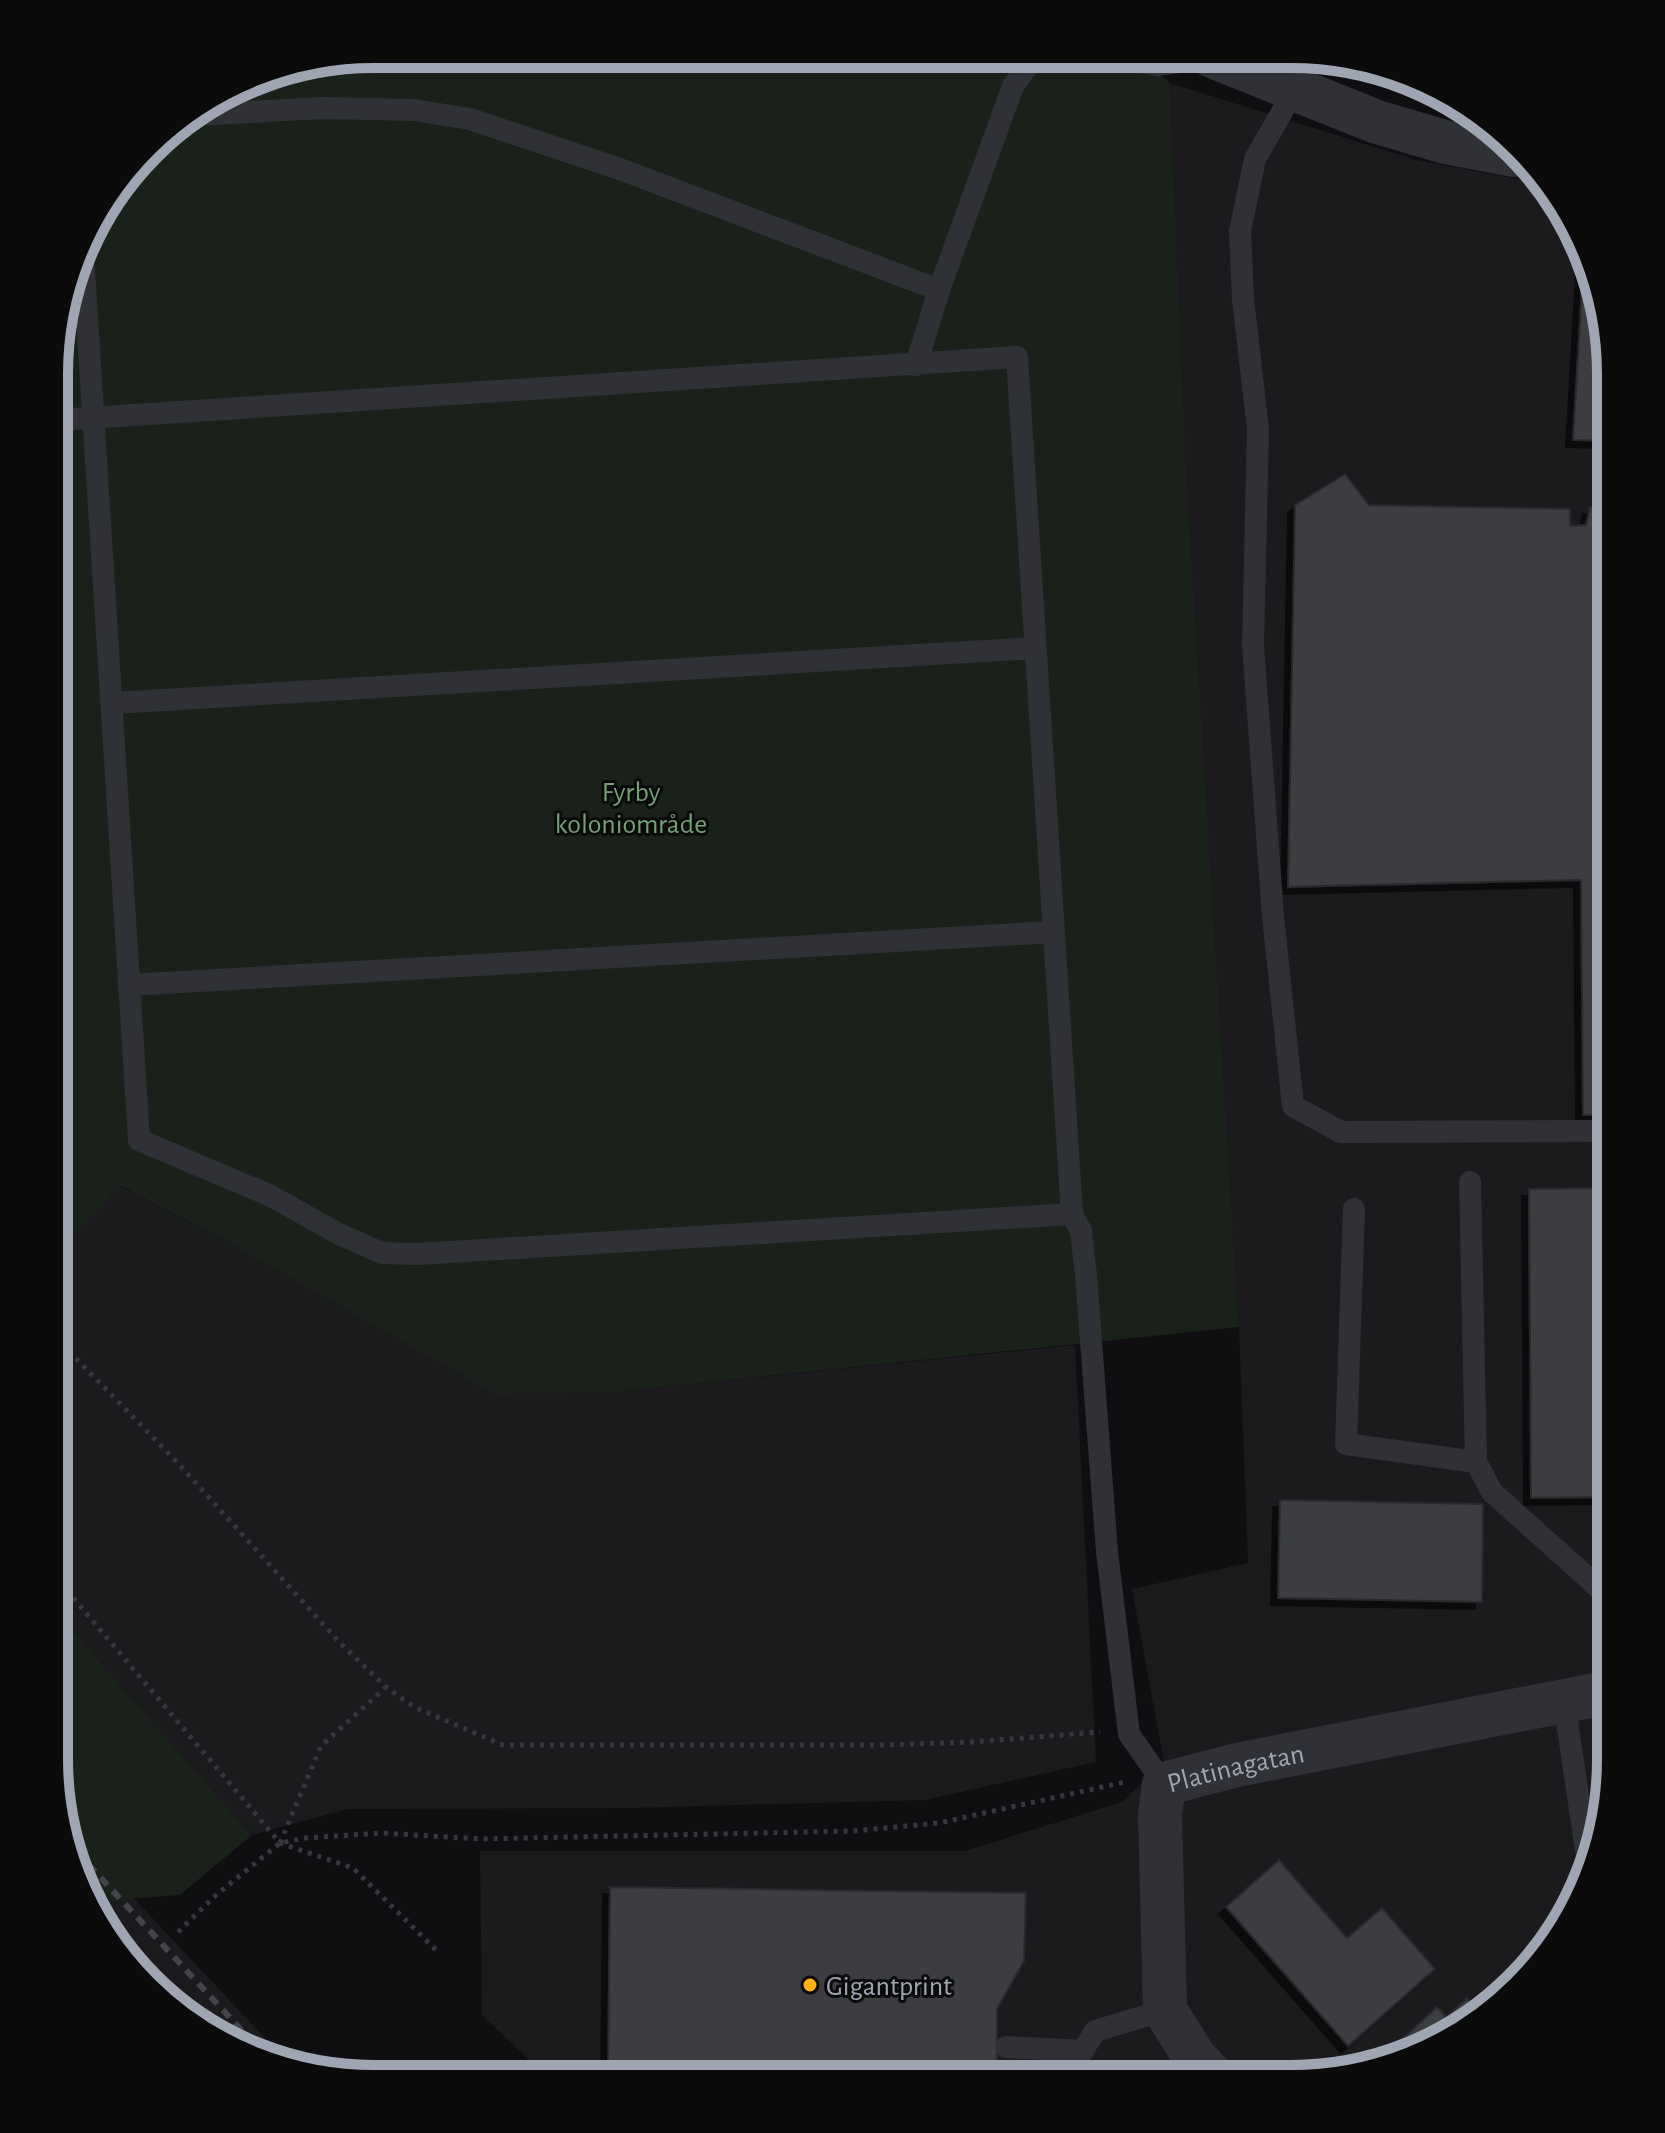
<svg xmlns="http://www.w3.org/2000/svg" width="1665" height="2133" viewBox="0 0 1665 2133" font-family="'Alegreya Sans',sans-serif">
	<style>
		.built { fill: #1b1b1e }
		.green { fill: #1a211a }
		.building { fill: #3b3c41; stroke: #29292d; stroke-width: 2; filter: url(#shadow) }
		.lines { fill: none; stroke-linecap: round; stroke-linejoin: round }
		.path { stroke: #36383d; stroke-width: 5; stroke-dasharray: 4 6; stroke-linecap: butt }
		.service { stroke: #303136; stroke-width: 22 }
		.minor { stroke: #303136; stroke-width: 44 }
		.rail { stroke: #43454c; stroke-width: 6; stroke-dasharray: 10 8; stroke-linecap: butt }
		.poi-dot { fill: #ffb119; stroke: #0b0b0c; stroke-width: 3 }
		.labels { text-anchor: middle; stroke-width: 6; stroke-linejoin: round; paint-order: stroke }
		.park-label { font-size: 28px; fill: #74a176; stroke: #0b0b0c }
		.street-label { font-size: 28px; fill: #9fa5b3; stroke: #0b0b0c }
		.poi-label { font-size: 28px; fill: #9fa5b3; stroke: #0b0b0c; text-anchor: start }
		.rim { fill: none; stroke: #9fa5b3; stroke-width: 10 }
	</style>
	<defs>
		<filter id="shadow"><feDropShadow dx="-7" dy="7" stdDeviation="0" flood-color="#0009"/></filter>
	</defs>
	<rect width="100%" height="100%" fill="#0f0f11"/>
	<!-- built -->
	<path class="built" d="M 1170,83 L 1416,160 L 1539,183 L 1568,214 L 1600,291 L 1611,373 L 1610,1780 L 1568,1919 L 1517,1986 L 1451,2036 L 1312,2078 L 548,2078 L 482,2015 L 480,1851 L 965,1851 L 1122,1802 L 1164,1762 L 1132,1589 L 1248,1563 L 1239,1327 L 1186,463 Z
		M 120,1186 L 242,1250 L 622,1391 L 1075,1345 L 1096,1762 L 925,1800 L 629,1808 L 348,1809 L 252,1835 L 54,1609 L 55,1253 Z
		M 61,1814 L 115,1878 L 291,2066 L 271,2062 L 197,2025 L 97,1919 L 65,1842 Z"/>
	<!-- green -->
	<path class="green" d="M 374,54 L 1140,56 L 1170,83 L 1186,463 L 1239,1327 L 622,1391 L 496,1394 L 242,1250 L 121,1186 L 55,1253 L 57,332 L 97,214 L 163,133 L 271,71 Z
		M 54,1609 L 252,1835 L 180,1895 L 90,1902 L 65,1842 L 54,1760 Z"/>
	<!-- building -->
	<path class="building" d="M 1584,252 L 1600,291 L 1611,373 L 1611,441 L 1573,440 Z
		M 1609,472 L 1611,472 L 1611,1115 L 1583,1115 L 1581,880 L 1288,887 L 1295,505 L 1345,474 L 1369,505 L 1570,509 L 1570,526 L 1586,525 L 1590,507 L 1606,507 Z
		M 1611,1188 L 1610,1497 L 1531,1498 L 1529,1189 Z
		M 1280,1500 L 1483,1504 L 1482,1602 L 1278,1598 Z
		M 1279,1860 L 1347,1938 L 1382,1908 L 1435,1969 L 1348,2046 L 1226,1907 Z
		M 610,1887 L 1026,1893 L 1024,1961 L 997,2009 L 997,2078 L 608,2078 Z
		M 1467,1998 L 1481,2013 L 1451,2036 L 1390,2055 L 1388,2052 L 1437,2007 L 1446,2017 Z"/>
	<g class="lines">
		<!-- path -->
		<path class="path" d="M 55,1337 L 176,1461 L 340,1643 L 386,1687 L 414,1707 L 503,1745 L 886,1745 L 972,1742 L 1100,1732
			M 54,1575 L 280,1843 L 353,1868 L 436,1950
			M 280,1843 L 321,1746 L 386,1687
			M 178,1932 L 216,1895 L 280,1843 L 305,1838 L 382,1833 L 480,1839 L 853,1831 L 939,1823 L 1125,1782"/>
		<!-- service -->
		<path class="service" d="M 1102,56 L 1158,65 L 1213,57
			M 1294,91 L 1255,159 L 1240,231 L 1243,299 L 1258,429 L 1253,645 L 1273,916 L 1293,1106 L 1341,1132 L 1611,1131
			M 194,115 L 322,108 L 372,109 L 414,110 L 470,119 L 620,169 L 939,290
			M 83,254 L 139,1140 L 271,1196 L 337,1233 L 382,1253 L 417,1254 L 1072,1214
			M 916,365 L 939,290 L 1013,86 L 1028,66 L 1046,56
			M 57,420 L 1017,357 L 1072,1214 L 1081,1231 L 1086,1275 L 1107,1552 L 1129,1734 L 1164,1784
			M 113,703 L 1035,648
			M 129,985 L 1053,932
			M 1470,1182 L 1476,1462 L 1492,1492 L 1610,1598
			M 1354,1209 L 1346,1444 L 1476,1462
			M 1564,1701 L 1587,1857
			M 1006,2047 L 1083,2051
			M 1074,2078 L 1074,2065 L 1095,2031 L 1165,2010"/>
		<!-- minor -->
		<g class="minor">
			<path d="M 1212,56 L 1377,122 L 1445,142 L 1513,155"/>
			<path id="s1" d="M 1214,2078 L 1195,2058 L 1165,2010 L 1160,1815 L 1164,1784 L 1237,1765 L 1610,1692"/>
		</g>
		<!-- rail -->
		<path class="rail" d="M 64,1838 L 271,2062
			M 92,1908 L 203,2029"/>
	</g>
	<!-- markers -->
	<circle class="poi-dot" cx="810" cy="1985" r="8"/>
	<g class="labels">
		<!-- park labels -->
		<g class="park-label">
			<text x="631" y="801">Fyrby<tspan x="631" dy="32">koloniområde</tspan></text>
		</g>
		<!-- street labels -->
		<g class="street-label">
			<text dy="10" stroke="none"><textPath href="#s1" startOffset="384">Platinagatan</textPath></text>
		</g>
		<!-- poi labels -->
		<g class="poi-label">
			<text x="826" y="1995">Gigantprint</text>
		</g>
	</g>
	<!-- crop -->
	<path d="M0 0H1665V2133H0ZM374 68H1291A306 306 0 0 1 1597 374V1759A306 306 0 0 1 1291 2065H374A306 306 0 0 1 68 1759V374A306 306 0 0 1 374 68Z" fill="#0b0b0c" fill-rule="evenodd"/>
	<path class="rim" d="M374 68H1291A306 306 0 0 1 1597 374V1759A306 306 0 0 1 1291 2065H374A306 306 0 0 1 68 1759V374A306 306 0 0 1 374 68Z"/>
</svg>
